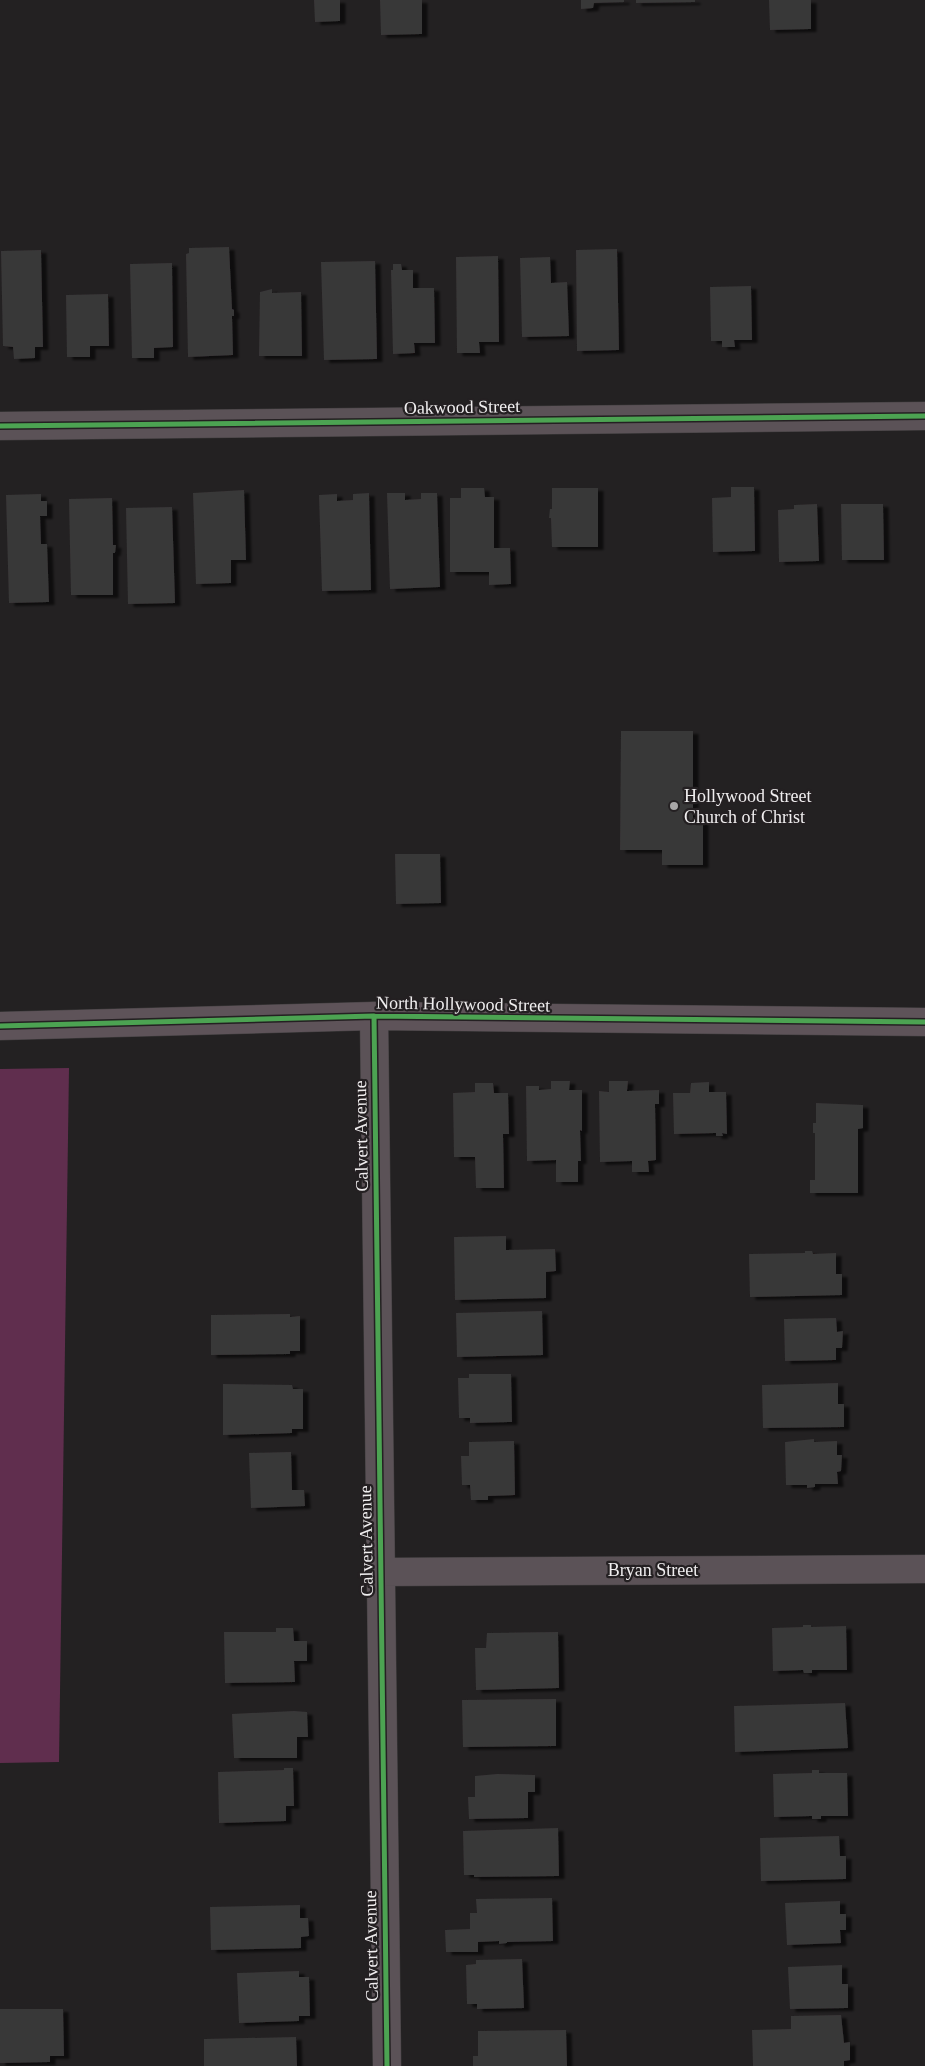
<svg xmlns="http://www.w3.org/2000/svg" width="925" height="2066" viewBox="0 0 925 2066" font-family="Georgia,serif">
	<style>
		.green { fill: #602e4e }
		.building { fill: #393738; filter: url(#shadow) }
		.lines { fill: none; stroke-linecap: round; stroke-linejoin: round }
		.street-casing { stroke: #403e3f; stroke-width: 29 }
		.secondary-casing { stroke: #403e3f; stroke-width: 29 }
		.street { stroke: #5b5257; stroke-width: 28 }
		.secondary { stroke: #5e5359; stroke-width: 28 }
		.cycleway-casing { stroke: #242022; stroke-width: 8 }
		.cycleway { stroke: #4ca352; stroke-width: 5 }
		.poi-dot { fill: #a8a6a7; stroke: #242022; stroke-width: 2 }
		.labels { text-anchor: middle; stroke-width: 4.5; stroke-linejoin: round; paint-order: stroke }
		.street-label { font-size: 18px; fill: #efedee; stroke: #242022 }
		.poi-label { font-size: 18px; fill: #efedee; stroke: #242022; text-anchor: start }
	</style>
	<defs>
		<filter id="shadow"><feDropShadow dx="5.5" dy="3" stdDeviation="1" flood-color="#0009"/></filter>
	</defs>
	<rect width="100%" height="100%" fill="#232122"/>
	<!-- green -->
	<path class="green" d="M 69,1068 L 59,1762 L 0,1763 L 0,1069 Z"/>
	<!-- building -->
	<path class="building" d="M 314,0 L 340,0 L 340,21 L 315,22 Z
		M 380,0 L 422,0 L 422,34 L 381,35 Z
		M 581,0 L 624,0 L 624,2 L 594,3 L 593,8 L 581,9 Z
		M 636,0 L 695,0 L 695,2 L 636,3 Z
		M 769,0 L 811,0 L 811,29 L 770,30 Z
		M 229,247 L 232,309 L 234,310 L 234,316 L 232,316 L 233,355 L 188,357 L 186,254 L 189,253 L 189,248 Z
		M 617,249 L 619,350 L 577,351 L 576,250 Z
		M 41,250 L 43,347 L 35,347 L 35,358 L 14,359 L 13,347 L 3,346 L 1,251 Z
		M 498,256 L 499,342 L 479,342 L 480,353 L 457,353 L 456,257 Z
		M 550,257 L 551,283 L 567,282 L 569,336 L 522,337 L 520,258 Z
		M 375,261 L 377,359 L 324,360 L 321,262 Z
		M 172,263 L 173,347 L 154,348 L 154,358 L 132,358 L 130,264 Z
		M 393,264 L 401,264 L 402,270 L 413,270 L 413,288 L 434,288 L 435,343 L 414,343 L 415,353 L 393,354 L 391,270 L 393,270 Z
		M 751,286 L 752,340 L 734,340 L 735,347 L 722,347 L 722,341 L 711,341 L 710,287 Z
		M 272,289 L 272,293 L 301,292 L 302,356 L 259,356 L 260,292 Z
		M 108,294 L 109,346 L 90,346 L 90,357 L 67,357 L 66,295 Z
		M 731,487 L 754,487 L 755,551 L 713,552 L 712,498 L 731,497 Z
		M 461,488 L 484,488 L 485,497 L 494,497 L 494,548 L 510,548 L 511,584 L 489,585 L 489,572 L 450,572 L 450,498 L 461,498 Z
		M 552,488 L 598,488 L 598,547 L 552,547 L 551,518 L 549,518 L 550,509 L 552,509 Z
		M 244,490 L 246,560 L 231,560 L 231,583 L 196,584 L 193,493 Z
		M 369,493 L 371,590 L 322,591 L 319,495 L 337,494 L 337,501 L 353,500 L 353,494 Z
		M 387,493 L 405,493 L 405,500 L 421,499 L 421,493 L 437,493 L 440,587 L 390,589 Z
		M 41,494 L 41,501 L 47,501 L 47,516 L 40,516 L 41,544 L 47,544 L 49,602 L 9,603 L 6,495 Z
		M 112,498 L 113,545 L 116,545 L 115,553 L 113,553 L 113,595 L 71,595 L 69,499 Z
		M 817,504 L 819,561 L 779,562 L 778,510 L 794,509 L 794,505 Z
		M 841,504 L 883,504 L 884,560 L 842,560 Z
		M 172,507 L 175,603 L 128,604 L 126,508 Z
		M 621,731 L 693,731 L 693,821 L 703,821 L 703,865 L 662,865 L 662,850 L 620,850 Z
		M 395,854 L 440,854 L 441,903 L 396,904 Z
		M 551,1081 L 570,1081 L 569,1090 L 582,1090 L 582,1131 L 580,1130 L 581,1161 L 578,1161 L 578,1182 L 556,1182 L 556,1160 L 527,1161 L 526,1086 L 539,1086 L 539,1090 L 551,1089 Z
		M 609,1081 L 628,1081 L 627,1091 L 659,1090 L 659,1104 L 655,1104 L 656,1160 L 648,1161 L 649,1172 L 632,1172 L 632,1161 L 600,1162 L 599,1091 L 609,1092 Z
		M 709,1082 L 709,1092 L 726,1092 L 727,1134 L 722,1133 L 723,1136 L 716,1136 L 716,1133 L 674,1134 L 673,1093 L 690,1093 L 691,1083 Z
		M 475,1083 L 493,1083 L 494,1093 L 508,1093 L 509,1134 L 503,1134 L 504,1188 L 476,1188 L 475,1157 L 454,1157 L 453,1093 L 475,1092 Z
		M 816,1103 L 863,1105 L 863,1128 L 858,1129 L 858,1193 L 810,1193 L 810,1180 L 815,1180 L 815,1133 L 813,1133 L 813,1123 L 816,1123 Z
		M 506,1236 L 506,1250 L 555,1249 L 556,1271 L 546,1272 L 546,1298 L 455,1300 L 454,1237 Z
		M 805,1251 L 812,1251 L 813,1254 L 836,1253 L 836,1274 L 842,1274 L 842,1295 L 750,1297 L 749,1254 L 805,1253 Z
		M 542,1311 L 543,1355 L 457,1357 L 456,1313 Z
		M 290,1314 L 290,1317 L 300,1316 L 300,1351 L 290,1351 L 290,1354 L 211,1355 L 211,1315 Z
		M 836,1318 L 837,1332 L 843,1331 L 842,1348 L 836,1348 L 836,1360 L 785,1361 L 784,1319 Z
		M 469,1374 L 511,1374 L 512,1422 L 470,1423 L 470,1418 L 459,1418 L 458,1378 L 469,1378 Z
		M 838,1383 L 838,1404 L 844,1404 L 844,1427 L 763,1428 L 762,1385 Z
		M 223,1384 L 292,1385 L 293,1389 L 303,1389 L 303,1429 L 292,1429 L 292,1433 L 223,1435 Z
		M 814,1439 L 814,1442 L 837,1441 L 837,1455 L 842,1455 L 841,1471 L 837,1472 L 838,1484 L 815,1484 L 815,1487 L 807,1488 L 807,1485 L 786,1485 L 785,1442 Z
		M 514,1441 L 515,1495 L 488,1496 L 488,1500 L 471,1500 L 470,1485 L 462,1485 L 461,1456 L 469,1456 L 469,1442 Z
		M 291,1452 L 292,1490 L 304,1490 L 305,1506 L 251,1508 L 249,1453 Z
		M 803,1625 L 811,1625 L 811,1627 L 846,1626 L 847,1670 L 812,1670 L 812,1673 L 804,1673 L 803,1670 L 773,1671 L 772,1628 L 803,1627 Z
		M 276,1628 L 293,1628 L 294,1641 L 307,1641 L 307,1661 L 294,1661 L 295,1682 L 225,1683 L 224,1632 L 276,1632 Z
		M 558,1632 L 559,1688 L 476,1690 L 475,1648 L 486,1648 L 487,1633 Z
		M 556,1699 L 556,1746 L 463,1747 L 462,1700 Z
		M 845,1703 L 848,1748 L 735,1752 L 734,1706 Z
		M 294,1711 L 307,1712 L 308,1737 L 297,1737 L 297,1758 L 234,1758 L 232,1714 Z
		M 284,1768 L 293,1768 L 294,1806 L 286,1806 L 286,1821 L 219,1823 L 218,1772 L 284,1770 Z
		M 812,1770 L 819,1770 L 819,1773 L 847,1773 L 848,1816 L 821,1816 L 821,1819 L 812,1819 L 812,1816 L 774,1817 L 773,1774 L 812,1773 Z
		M 497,1774 L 535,1775 L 535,1792 L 528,1792 L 528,1818 L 469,1819 L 468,1797 L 475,1797 L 475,1776 Z
		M 558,1828 L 559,1876 L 474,1877 L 474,1875 L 464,1875 L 463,1831 Z
		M 839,1836 L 840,1856 L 846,1856 L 846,1879 L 761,1881 L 760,1838 Z
		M 552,1898 L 553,1941 L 507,1942 L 507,1943 L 499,1944 L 499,1941 L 478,1942 L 478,1952 L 446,1952 L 445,1930 L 470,1929 L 470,1913 L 477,1913 L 476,1899 Z
		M 840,1901 L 840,1914 L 846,1914 L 846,1930 L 840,1930 L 841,1943 L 787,1945 L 785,1903 Z
		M 300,1905 L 300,1918 L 308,1918 L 309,1936 L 301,1937 L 301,1948 L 211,1950 L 210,1907 Z
		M 522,1959 L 524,2008 L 477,2009 L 477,2004 L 467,2004 L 466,1965 L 476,1964 L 476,1960 Z
		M 842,1965 L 842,1984 L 848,1984 L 848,2008 L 790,2009 L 788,1967 Z
		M 299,1971 L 299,1977 L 309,1977 L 310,2016 L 299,2016 L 299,2021 L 239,2023 L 237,1973 Z
		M 0,2009 L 63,2009 L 64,2056 L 50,2056 L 50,2062 L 0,2063 Z
		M 841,2015 L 844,2043 L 850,2042 L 850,2060 L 844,2061 L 844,2066 L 753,2066 L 752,2030 L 791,2029 L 791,2016 Z
		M 566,2030 L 567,2066 L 473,2066 L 473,2056 L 478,2056 L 478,2031 Z
		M 296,2037 L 297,2066 L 204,2066 L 204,2039 Z"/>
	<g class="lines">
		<defs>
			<path id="street" d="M 0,426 L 925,416
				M 374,1016 L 387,2066
				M 380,1572 L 925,1569"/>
			<path id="secondary" d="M 0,1026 L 374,1016 L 925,1022"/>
		</defs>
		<!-- street casing -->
		<use href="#street" class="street-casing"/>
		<!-- secondary casing -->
		<use href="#secondary" class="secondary-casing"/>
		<!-- street -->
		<use href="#street" class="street"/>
		<!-- secondary -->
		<use href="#secondary" class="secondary"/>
		<defs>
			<path id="cycleway" d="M 0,426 L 925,416
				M 374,1016 L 387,2066
				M 0,1026 L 374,1016 L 925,1022"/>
		</defs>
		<!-- cycleway casing -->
		<use href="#cycleway" class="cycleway-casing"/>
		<!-- cycleway -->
		<use href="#cycleway" class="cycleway"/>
	</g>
	<!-- markers -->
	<circle class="poi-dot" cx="674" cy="806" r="5"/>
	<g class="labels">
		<!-- street labels -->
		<g class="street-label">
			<text transform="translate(462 407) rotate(-1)" y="6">Oakwood Street</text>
			<text transform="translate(463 1004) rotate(1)" y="6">North Hollywood Street</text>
			<text transform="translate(361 1136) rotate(-91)" y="6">Calvert Avenue</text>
			<text transform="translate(366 1541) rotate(-91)" y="6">Calvert Avenue</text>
			<text x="653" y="1576">Bryan Street</text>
			<text transform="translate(371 1946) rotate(-91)" y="6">Calvert Avenue</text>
		</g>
		<!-- poi labels -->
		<g class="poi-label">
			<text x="684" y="802">Hollywood Street<tspan x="684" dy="21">Church of Christ</tspan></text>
		</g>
	</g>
</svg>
